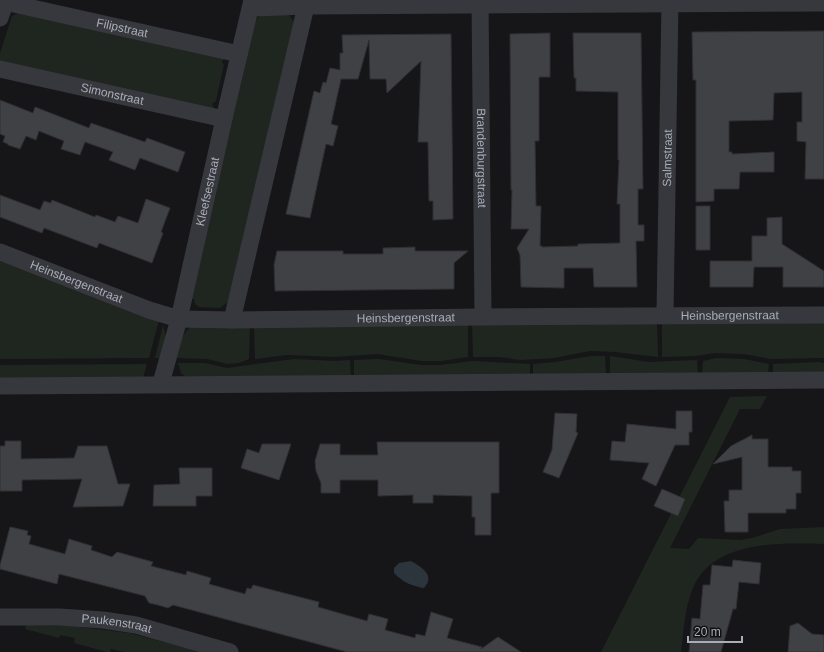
<svg xmlns="http://www.w3.org/2000/svg" width="824" height="652" viewBox="0 0 824 652" font-family="Arial,sans-serif">
	<style>
		.green { fill: #1e261f }
		.water { fill: #2c353c }
		.building { fill: #404145; stroke: #303034 }
		.lines { fill: none; stroke-linecap: round; stroke-linejoin: round }
		.minor { stroke: #37383d; stroke-width: 17 }
		.labels { text-anchor: middle; stroke-width: 3; stroke-linejoin: round; paint-order: stroke }
		.street-label { font-size: 12px; fill: #a8adb8; stroke: #111113 }
	</style>
	<rect width="100%" height="100%" fill="#161618"/>
	<!-- green -->
	<path class="green" d="M 19,13 L 224,58 L 222,62 L 224,65 L 216,101 L 212,104 L 214,108 L 211,109 L 0,61 L 0,53 L 12,16 Z
		M 288,14 L 293,20 L 295,26 L 228,302 L 220,308 L 199,307 L 195,304 L 194,299 L 190,299 L 245,67 L 253,24 L 258,17 L 264,15 Z
		M 0,261 L 159,320 L 149,358 L 0,359 Z
		M 662,321 L 824,322 L 824,358 L 770,359 L 744,354 L 715,353 L 695,356 L 662,357 Z
		M 657,322 L 658,357 L 615,352 L 590,351 L 554,358 L 520,360 L 499,357 L 473,357 L 472,323 Z
		M 468,323 L 468,357 L 441,361 L 422,361 L 377,354 L 336,357 L 287,355 L 255,359 L 254,326 Z
		M 163,325 L 166,337 L 161,358 L 155,358 Z
		M 250,325 L 249,359 L 239,363 L 227,364 L 207,359 L 177,358 C 180,346 181,333 192,326 Z
		M 591,356 L 605,356 L 606,375 L 533,376 L 533,364 L 555,362 Z
		M 610,356 L 649,362 L 697,360 L 698,375 L 610,376 Z
		M 716,358 L 744,359 L 769,364 L 768,374 L 702,374 L 703,361 Z
		M 294,359 L 335,361 L 350,360 L 351,378 L 185,376 L 181,373 L 178,363 L 205,363 L 227,368 Z
		M 379,359 L 421,365 L 440,365 L 473,361 L 530,364 L 530,376 L 354,378 L 354,360 Z
		M 819,362 L 824,363 L 824,374 L 773,374 L 773,364 Z
		M 147,364 L 143,378 L 0,379 L 0,365 Z
		M 767,396 L 760,409 L 740,409 L 670,548 L 689,549 L 698,538 L 741,540 L 752,538 L 780,529 L 824,527 L 824,544 C 783,543 721,540 697,580 C 685,600 684,630 681,652 L 601,652 L 730,397 Z
		M 26,625 L 72,626 L 129,633 L 203,652 L 124,652 L 111,649 L 110,652 L 107,652 L 74,643 L 75,638 L 60,635 L 59,638 L 25,629 Z"/>
	<!-- water -->
	<path class="water" d="M 411,561 C 421,567 436,575 424,588 C 411,586 403,582 394,573 L 394,568 L 399,563 Z"/>
	<!-- building -->
	<path class="building" d="M 824,31 L 824,179 L 805,179 L 806,142 L 797,141 L 797,122 L 802,122 L 802,92 L 774,93 L 773,120 L 729,121 L 729,152 L 732,152 L 732,154 L 774,152 L 774,172 L 740,172 L 739,189 L 714,189 L 714,201 L 696,202 L 696,80 L 693,80 L 692,32 Z
		M 550,33 L 550,77 L 539,77 L 539,141 L 535,141 L 536,206 L 541,206 L 540,246 L 542,246 L 542,247 L 578,246 L 578,244 L 620,243 L 620,204 L 617,204 L 619,160 L 618,160 L 618,92 L 576,91 L 576,78 L 574,78 L 573,33 L 641,33 L 643,189 L 638,189 L 638,225 L 644,225 L 644,241 L 636,241 L 637,287 L 594,287 L 593,268 L 564,268 L 564,288 L 521,287 L 520,255 L 517,248 L 529,229 L 511,229 L 512,190 L 511,190 L 510,34 Z
		M 451,34 L 453,219 L 433,220 L 433,201 L 429,201 L 428,142 L 418,142 L 421,61 L 387,93 L 386,79 L 370,79 L 369,40 L 358,79 L 341,79 L 331,124 L 338,126 L 333,146 L 326,144 L 310,218 L 286,214 L 314,91 L 320,93 L 323,82 L 326,83 L 330,68 L 340,70 L 340,53 L 343,53 L 342,35 Z
		M 0,100 L 33,113 L 35,107 L 89,128 L 91,123 L 145,142 L 147,138 L 185,152 L 178,172 L 140,158 L 135,170 L 109,160 L 113,152 L 85,142 L 80,155 L 61,149 L 64,141 L 39,131 L 36,140 L 26,136 L 20,149 L 8,145 L 8,144 L 3,142 L 5,136 L 0,134 Z
		M 0,195 L 40,210 L 44,201 L 51,203 L 52,200 L 95,217 L 96,215 L 115,222 L 118,216 L 138,223 L 146,199 L 170,208 L 161,232 L 163,233 L 152,263 L 99,243 L 97,248 L 44,228 L 42,233 L 0,217 Z
		M 696,206 L 710,206 L 710,250 L 696,250 Z
		M 782,217 L 782,244 L 824,271 L 824,287 L 783,287 L 783,267 L 754,267 L 753,287 L 710,287 L 710,261 L 752,261 L 752,236 L 767,236 L 767,218 Z
		M 415,247 L 415,251 L 468,251 L 454,263 L 454,289 L 275,291 L 274,265 L 277,251 L 343,251 L 343,254 L 383,254 L 383,248 Z
		M 676,411 L 692,411 L 692,432 L 689,432 L 689,445 L 675,445 L 656,486 L 642,479 L 649,463 L 610,460 L 612,441 L 625,442 L 627,424 L 676,429 Z
		M 555,413 L 577,414 L 576,432 L 578,433 L 559,478 L 543,472 L 552,450 Z
		M 752,435 L 752,439 L 768,439 L 768,467 L 792,467 L 792,471 L 801,471 L 801,493 L 796,493 L 796,509 L 786,509 L 786,513 L 748,513 L 748,532 L 725,532 L 724,501 L 729,501 L 729,490 L 742,490 L 742,457 L 713,464 L 731,446 Z
		M 5,441 L 21,441 L 21,459 L 74,458 L 78,446 L 107,446 L 118,484 L 130,484 L 123,506 L 73,507 L 82,479 L 22,480 L 22,491 L 0,491 L 0,446 L 5,446 Z
		M 377,442 L 499,442 L 499,493 L 491,493 L 491,535 L 475,535 L 475,517 L 472,517 L 472,496 L 433,495 L 433,503 L 413,503 L 413,495 L 378,496 L 378,480 L 340,480 L 340,493 L 321,493 L 321,483 L 316,471 L 315,461 L 320,444 L 340,444 L 340,455 L 378,455 Z
		M 262,444 L 291,444 L 279,480 L 241,468 L 247,449 L 259,453 Z
		M 179,468 L 212,468 L 212,496 L 196,496 L 196,506 L 153,506 L 154,485 L 180,484 Z
		M 662,489 L 685,499 L 678,516 L 654,506 Z
		M 10,527 L 28,531 L 27,535 L 31,536 L 29,544 L 65,554 L 69,539 L 92,546 L 91,550 L 112,557 L 117,552 L 153,562 L 151,566 L 186,575 L 187,571 L 211,578 L 209,584 L 245,594 L 247,588 L 251,589 L 253,585 L 319,602 L 318,607 L 367,621 L 369,614 L 388,619 L 385,630 L 415,638 L 416,634 L 425,636 L 431,612 L 453,619 L 447,638 L 482,647 L 481,649 L 498,637 L 521,652 L 347,652 L 173,605 L 168,608 L 158,605 L 149,603 L 145,596 L 59,574 L 57,584 L 0,569 L 0,565 Z
		M 733,560 L 761,563 L 759,584 L 739,582 L 736,609 L 733,609 L 721,652 L 689,652 L 692,618 L 700,619 L 703,585 L 710,585 L 712,565 L 732,567 Z
		M 798,623 L 812,634 L 824,635 L 824,652 L 788,652 L 790,626 Z"/>
	<g class="lines">
		<!-- minor -->
		<g class="minor">
			<path id="s1" d="M 480,0 L 483,317"/>
			<path id="s2" d="M 5,2 L 239,54"/>
			<path d="M 251,8 L 306,6 L 824,3"/>
			<path d="M 0,18 L 6,0"/>
			<path id="s3" d="M 0,69 L 224,119"/>
			<path id="s4" d="M 0,252 L 149,310 L 179,319 L 232,320 L 483,317 L 824,315"/>
			<path id="s5" d="M 665,315 L 670,0"/>
			<path d="M 232,320 L 306,6"/>
			<path id="s6" d="M 161,383 L 179,319 L 224,119 L 252,0"/>
			<path d="M 0,386 L 824,380"/>
			<path id="s7" d="M 0,617 L 59,617 L 103,620 L 136,625 L 230,652"/>
		</g>
	</g>
	<g class="labels">
		<!-- street labels -->
		<g class="street-label">
			<text dy="4" stroke="none"><textPath href="#s2" startOffset="120">Filipstraat</textPath></text>
			<text dy="4" stroke="none"><textPath href="#s3" startOffset="115">Simonstraat</textPath></text>
			<text dy="4" stroke="none"><textPath href="#s1" startOffset="158">Brandenburgstraat</textPath></text>
			<text dy="4" stroke="none"><textPath href="#s5" startOffset="157">Salmstraat</textPath></text>
			<text dy="4" stroke="none"><textPath href="#s6" startOffset="197">Kleefsestraat</textPath></text>
			<text dy="4" stroke="none"><textPath href="#s4" startOffset="82">Heinsbergenstraat</textPath></text>
			<text dy="4" stroke="none"><textPath href="#s4" startOffset="742">Heinsbergenstraat</textPath></text>
			<text dy="4" stroke="none"><textPath href="#s4" startOffset="418">Heinsbergenstraat</textPath></text>
			<text dy="4" stroke="none"><textPath href="#s7" startOffset="117">Paukenstraat</textPath></text>
		</g>
	</g>
	<!-- scale -->
	<path d="M688 636v6h54v-6" fill="none" stroke="#a8adb8" stroke-width="2"/>
	<text x="694" y="636" font-size="12" fill="#a8adb8" stroke="#111113" stroke-width="3" paint-order="stroke">20 m</text>
</svg>
